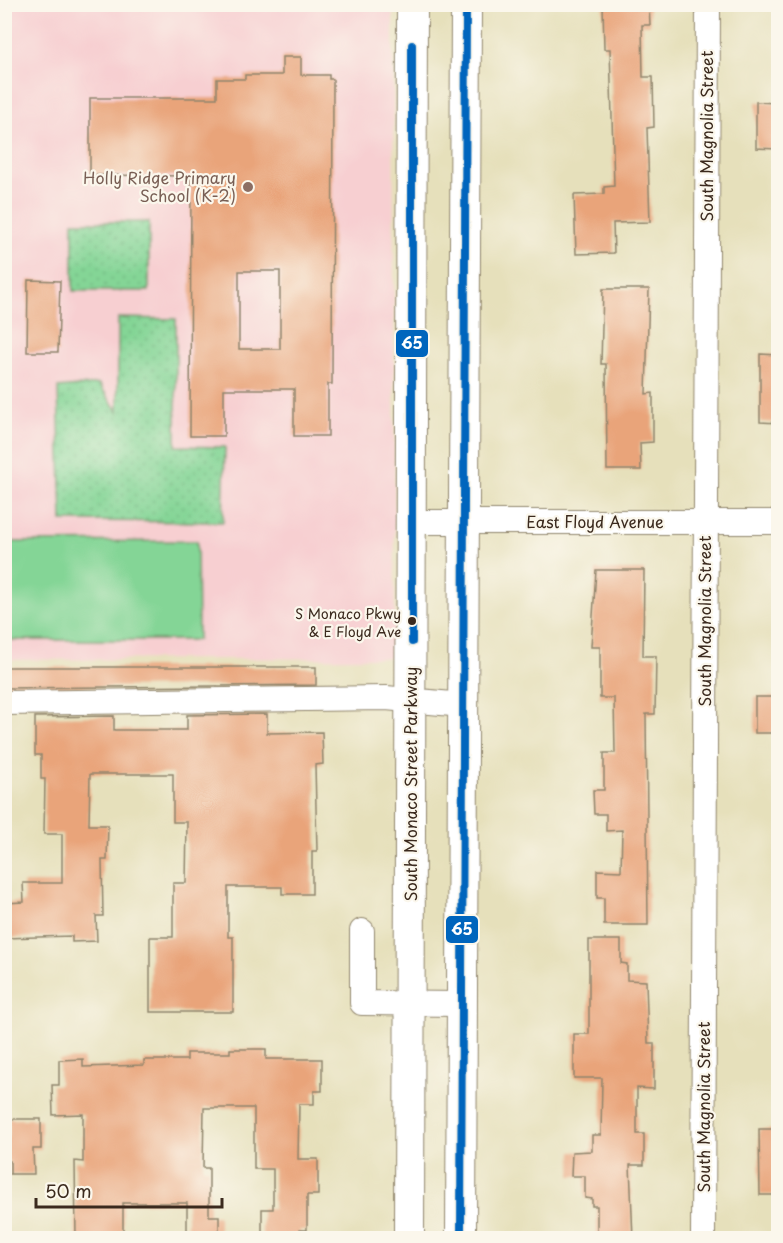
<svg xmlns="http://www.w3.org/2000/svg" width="783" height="1243" viewBox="0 0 783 1243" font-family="'Playpen Sans',sans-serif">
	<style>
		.built { fill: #f7cfd1 }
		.grass { fill: #84d596; stroke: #60805a; stroke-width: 1.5 }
		.park { fill: url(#park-dots); stroke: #60805a; stroke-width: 1.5 }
		.building { fill: #e9a47a; fill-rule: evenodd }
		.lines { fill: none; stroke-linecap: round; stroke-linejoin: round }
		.minor-casing { stroke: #90856c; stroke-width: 26 }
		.major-casing { stroke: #90856c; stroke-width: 32 }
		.minor { stroke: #fff; stroke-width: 24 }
		.major { stroke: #fff; stroke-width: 30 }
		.bus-1-casing { stroke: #fbf7ec; stroke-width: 12 }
		.bus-1 { stroke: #0065bd; stroke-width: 8 }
		.education-dot { fill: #8d6e63; stroke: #fbf7ec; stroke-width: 2 }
		.bus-dot { fill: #3b2a1e; stroke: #fbf7ec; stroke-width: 2 }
		.labels { text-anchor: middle; stroke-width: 4.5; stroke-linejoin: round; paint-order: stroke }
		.bus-label { font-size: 14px; fill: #3b2a1e; stroke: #fbf7ec; text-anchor: end }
		.street-label { font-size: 16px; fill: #3b2a1e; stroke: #fbf7ec }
		.education-label { font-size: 16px; fill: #785e54; stroke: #fbf7ec; text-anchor: end }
		.line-badge { stroke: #fbf7ec; stroke-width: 2 }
		.badge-label { font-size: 16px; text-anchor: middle; font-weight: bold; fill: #fff }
	</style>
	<defs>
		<pattern id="park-dots" width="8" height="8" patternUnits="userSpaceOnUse" patternTransform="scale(1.5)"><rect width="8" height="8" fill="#84d596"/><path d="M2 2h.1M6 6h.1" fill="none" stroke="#73b781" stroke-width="1.8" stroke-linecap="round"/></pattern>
	</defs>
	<rect width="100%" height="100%" fill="#fbf7ec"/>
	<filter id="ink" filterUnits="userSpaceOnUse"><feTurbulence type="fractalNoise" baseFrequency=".0167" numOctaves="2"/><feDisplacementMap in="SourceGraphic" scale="12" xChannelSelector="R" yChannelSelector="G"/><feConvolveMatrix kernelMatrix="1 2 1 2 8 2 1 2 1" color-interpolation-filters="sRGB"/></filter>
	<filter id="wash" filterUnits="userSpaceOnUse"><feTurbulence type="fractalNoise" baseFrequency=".008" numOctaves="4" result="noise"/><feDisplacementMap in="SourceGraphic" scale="24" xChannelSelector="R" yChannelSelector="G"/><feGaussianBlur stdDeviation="1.35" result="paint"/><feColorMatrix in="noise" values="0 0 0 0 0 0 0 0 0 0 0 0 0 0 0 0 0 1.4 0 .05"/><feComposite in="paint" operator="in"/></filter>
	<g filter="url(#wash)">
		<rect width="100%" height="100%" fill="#e6e0bb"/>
		<!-- built -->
		<path class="built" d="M 4,5 L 393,5 L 395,658 L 5,660 Z"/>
		<!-- grass -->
		<path class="grass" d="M 197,541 L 198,640 L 5,640 L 5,542 Z"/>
		<!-- park -->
		<path class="park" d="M 73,222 L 149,222 L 149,291 L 73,291 Z
			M 118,318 L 176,319 L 176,446 L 225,447 L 223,522 L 62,521 L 58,388 L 99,384 L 118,412 Z"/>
		<g id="blocks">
			<!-- building -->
			<path class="building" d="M 603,4 L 649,4 L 650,25 L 642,25 L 643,77 L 653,77 L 654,127 L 647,128 L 650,222 L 613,223 L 614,253 L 576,254 L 574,195 L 604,194 L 604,187 L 614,186 L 610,49 L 604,49 Z
				M 282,57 L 301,57 L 301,75 L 329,75 L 329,79 L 333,79 L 332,384 L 328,384 L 328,436 L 294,436 L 294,389 L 224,389 L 224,436 L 190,436 L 191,176 L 90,175 L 90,98 L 217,98 L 217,79 L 245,79 L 245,75 L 282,75 ZM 239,271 L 280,271 L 280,349 L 239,349 Z
				M 756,102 L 778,103 L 778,149 L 756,148 Z
				M 28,280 L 60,281 L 58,352 L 27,352 Z
				M 603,289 L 649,289 L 646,394 L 653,393 L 653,442 L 640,443 L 641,470 L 607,470 L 606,364 L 601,364 Z
				M 760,354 L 778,355 L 778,423 L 760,422 Z
				M 596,570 L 644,570 L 643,656 L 656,656 L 655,714 L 646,714 L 648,925 L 604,925 L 604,898 L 597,898 L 597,870 L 621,871 L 622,830 L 606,831 L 606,814 L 594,814 L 593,790 L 604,790 L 604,753 L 615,753 L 614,698 L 600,698 L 600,647 L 591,647 Z
				M 4,667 L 316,667 L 316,685 L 4,688 Z
				M 755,697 L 778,697 L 778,733 L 755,733 Z
				M 267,714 L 267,733 L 322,732 L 323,764 L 315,765 L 317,851 L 312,851 L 312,894 L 282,894 L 282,887 L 228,887 L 228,937 L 233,937 L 233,1012 L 150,1012 L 150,937 L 173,937 L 173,883 L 186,883 L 187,822 L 173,822 L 173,774 L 90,774 L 89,825 L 108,825 L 107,860 L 102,860 L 103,916 L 96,916 L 97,941 L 72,942 L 72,936 L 4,938 L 4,903 L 24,902 L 23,883 L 62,883 L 62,834 L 44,834 L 45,779 L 41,779 L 41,755 L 35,755 L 35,717 L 114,716 L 114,730 L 187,730 L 187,715 Z
				M 589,940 L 621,940 L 621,963 L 627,964 L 627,980 L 646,981 L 648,1043 L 654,1043 L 654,1089 L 637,1088 L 637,1134 L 644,1134 L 644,1165 L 630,1165 L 633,1239 L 597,1239 L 597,1206 L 592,1206 L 592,1199 L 585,1198 L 585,1176 L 571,1176 L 572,1152 L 592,1151 L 592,1135 L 601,1135 L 602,1078 L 574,1078 L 574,1034 L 589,1034 Z
				M 230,1049 L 266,1049 L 266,1059 L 322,1059 L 322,1091 L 314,1091 L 314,1104 L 299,1104 L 298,1159 L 318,1159 L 318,1195 L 307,1195 L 307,1230 L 300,1230 L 299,1239 L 262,1239 L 262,1209 L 273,1209 L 273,1169 L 254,1169 L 254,1108 L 204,1108 L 203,1168 L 209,1168 L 209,1216 L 219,1216 L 219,1239 L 187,1239 L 187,1203 L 123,1203 L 123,1239 L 76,1239 L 75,1161 L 83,1162 L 83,1114 L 53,1115 L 52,1085 L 59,1085 L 59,1060 L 83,1059 L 83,1067 L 144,1065 L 144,1060 L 187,1060 L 187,1053 L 230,1053 Z
				M 9,1119 L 41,1119 L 41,1149 L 33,1149 L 34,1174 L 10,1174 L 10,1161 L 4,1161 L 4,1137 L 9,1137 Z
				M 759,1129 L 778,1129 L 778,1195 L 760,1195 Z"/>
		</g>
	</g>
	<g filter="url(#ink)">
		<use href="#blocks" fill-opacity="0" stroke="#90856c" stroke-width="1.5"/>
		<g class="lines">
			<defs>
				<path id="minor" d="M 411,522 L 778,522
					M 4,703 L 386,698 L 463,705
					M 362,931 L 362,1003 L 461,1004
					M 703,1238 L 708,4"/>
				<path id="major" d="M 409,1238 L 412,4
					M 461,1238 L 466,4"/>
			</defs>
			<!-- minor casing -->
			<use href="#minor" class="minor-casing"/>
			<!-- major casing -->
			<use href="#major" class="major-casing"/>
			<!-- minor -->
			<use href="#minor" class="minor"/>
			<!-- major -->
			<use href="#major" class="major"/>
			<defs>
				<path id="bus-1" d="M 412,45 L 412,642
					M 461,1238 L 466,4"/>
			</defs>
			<!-- bus-1 casing -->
			<use href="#bus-1" class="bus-1-casing"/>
			<!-- bus-1 -->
			<use href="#bus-1" class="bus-1"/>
		</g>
	</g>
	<!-- markers -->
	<circle class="education-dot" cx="248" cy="187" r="6"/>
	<circle class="bus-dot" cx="412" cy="621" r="5"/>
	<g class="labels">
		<!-- bus labels -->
		<g class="bus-label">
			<text x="401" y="619">S Monaco Pkwy<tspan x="401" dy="18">&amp; E Floyd Ave</tspan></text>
		</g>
		<!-- street labels -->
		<g class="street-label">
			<text transform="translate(707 136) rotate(-90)" y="6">South Magnolia Street</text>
			<text x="595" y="528">East Floyd Avenue</text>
			<text transform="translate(705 621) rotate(-90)" y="6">South Magnolia Street</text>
			<text transform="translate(411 784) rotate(-90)" y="6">South Monaco Street Parkway</text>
			<text transform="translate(704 1107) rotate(-90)" y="6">South Magnolia Street</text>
		</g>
		<!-- education labels -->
		<g class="education-label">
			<text x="236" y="184">Holly Ridge Primary<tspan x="236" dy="18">School (K-2)</tspan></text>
		</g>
	</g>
	<g class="line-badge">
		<rect x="395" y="329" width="34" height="29" rx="6" fill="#0065bd"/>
		<rect x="445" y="915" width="34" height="29" rx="6" fill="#0065bd"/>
	</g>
	<g class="badge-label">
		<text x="412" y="349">65</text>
		<text x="462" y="935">65</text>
	</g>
	<!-- margin -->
	<rect width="783" height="1243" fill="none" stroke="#fbf7ec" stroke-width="24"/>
	<!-- scale -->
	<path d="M36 1198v9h186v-9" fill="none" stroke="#3b2a1e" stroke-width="3"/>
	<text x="45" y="1198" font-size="18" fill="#3b2a1e" stroke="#fbf7ec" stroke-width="4.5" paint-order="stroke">50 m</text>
</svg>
